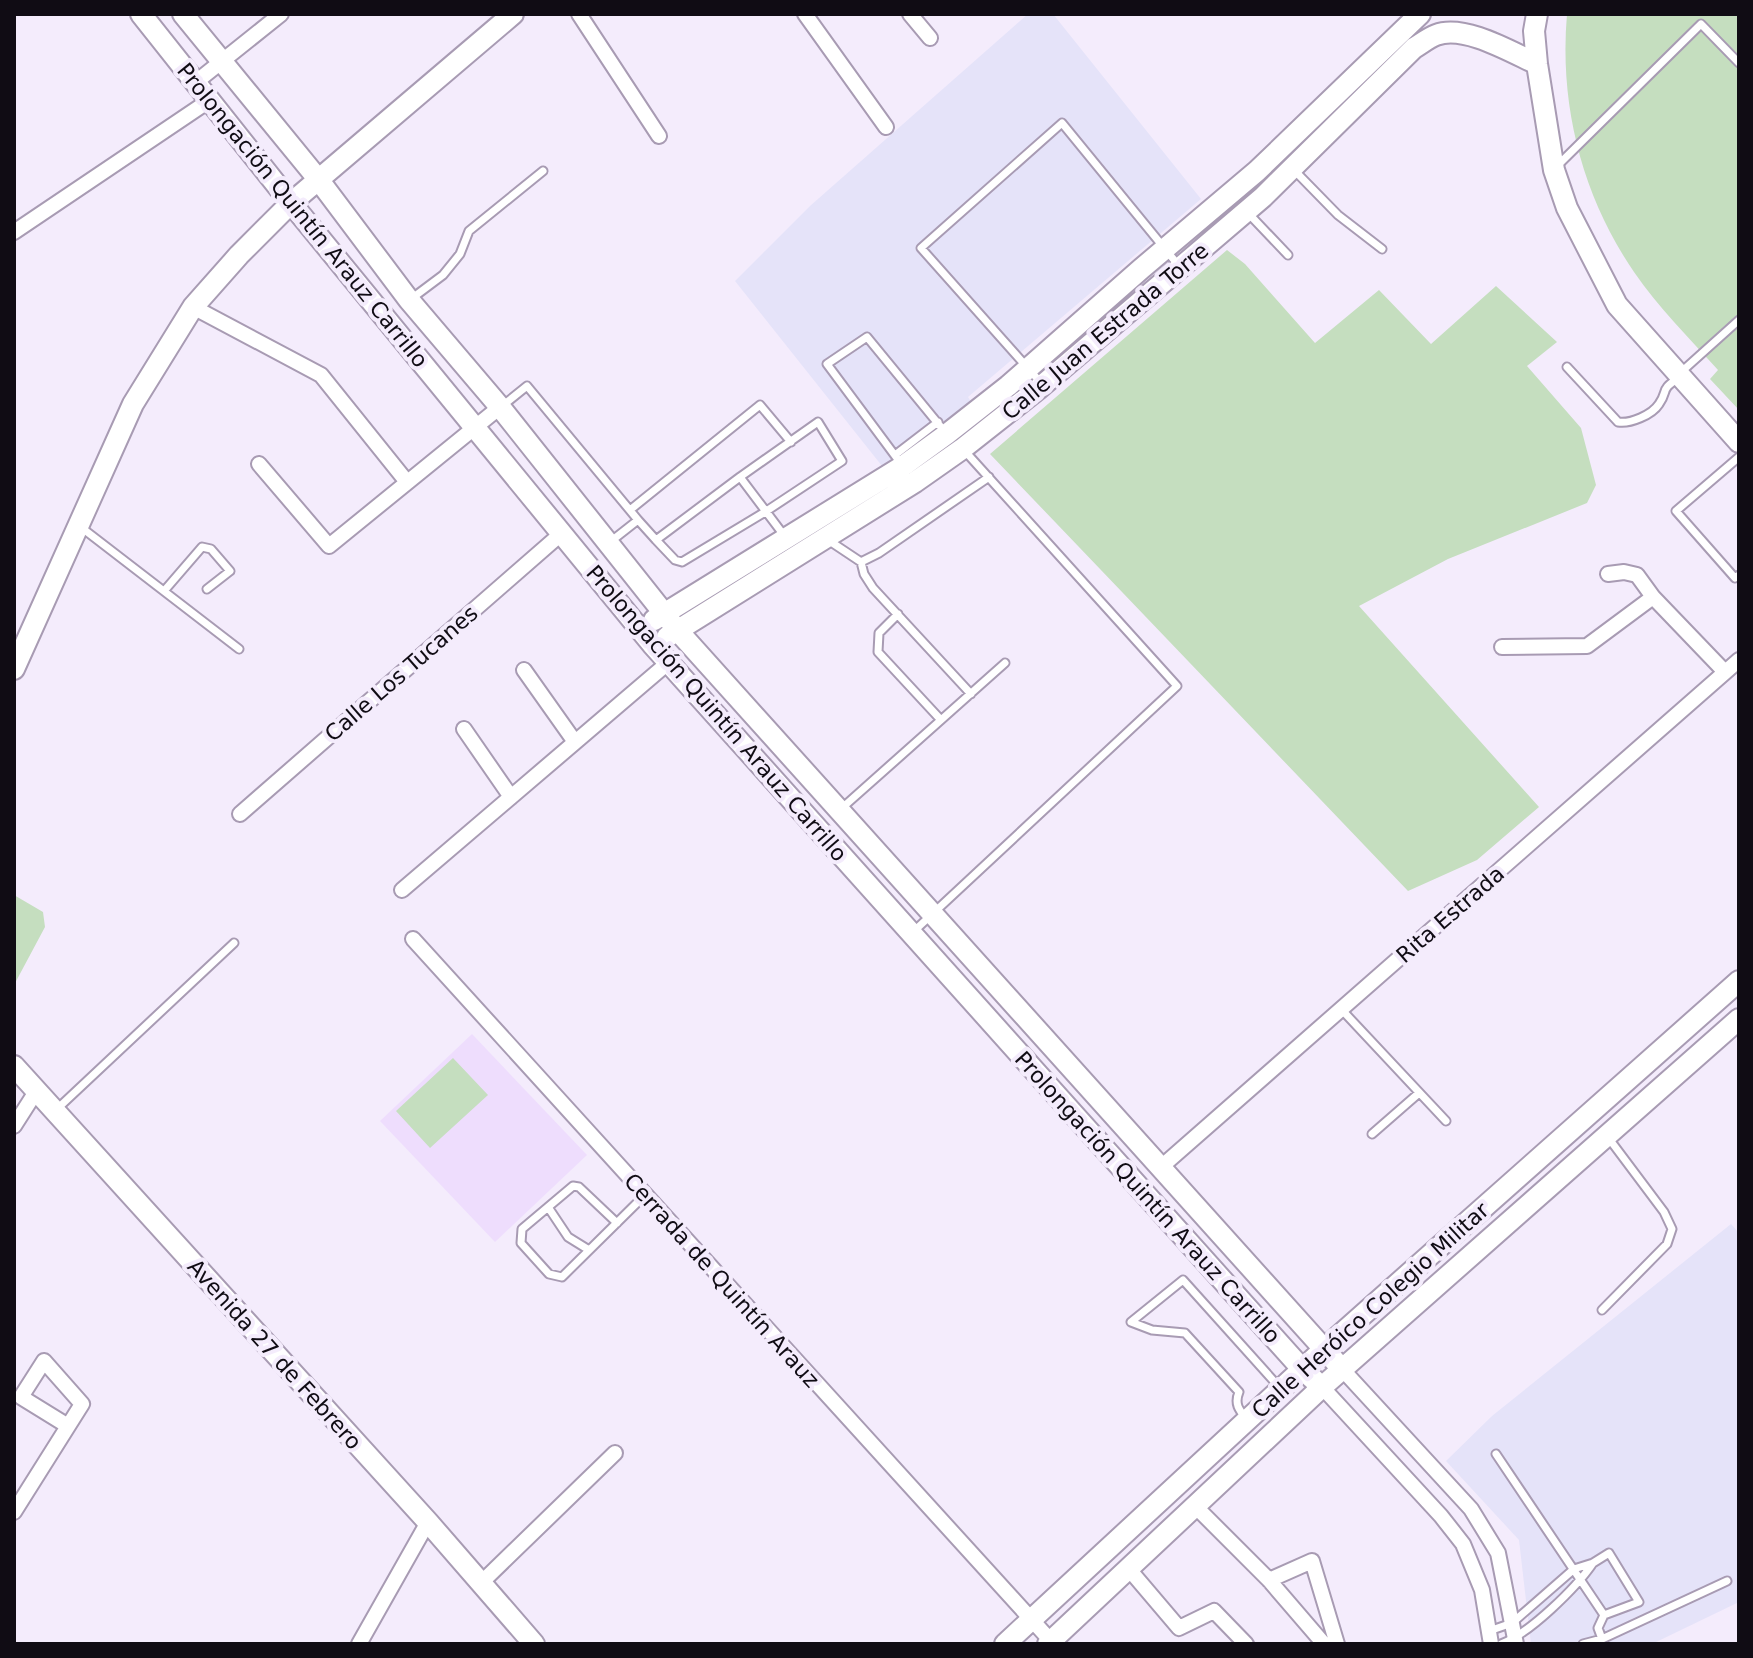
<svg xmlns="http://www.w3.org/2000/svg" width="1753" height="1658" viewBox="0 0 1753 1658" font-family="'DejaVu Sans',sans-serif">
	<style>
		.commercial { fill: #e5e3f9 }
		.built { fill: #eeddfd }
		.green { fill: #c5debf }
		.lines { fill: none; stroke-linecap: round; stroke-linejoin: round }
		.lane-casing { stroke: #a89bb3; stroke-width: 11 }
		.street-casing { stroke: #a89bb3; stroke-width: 18 }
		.secondary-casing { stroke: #a89bb3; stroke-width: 24 }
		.lane { stroke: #fff; stroke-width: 7 }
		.street { stroke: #fff; stroke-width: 14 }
		.secondary { stroke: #fff; stroke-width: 20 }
		.labels { text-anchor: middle; stroke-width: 8; stroke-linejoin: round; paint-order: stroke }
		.street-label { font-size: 22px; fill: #100c14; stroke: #f4ecfc }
	</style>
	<rect width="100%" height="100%" fill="#f4ecfc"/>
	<!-- commercial -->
	<path class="commercial" d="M 1028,14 L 1053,14 L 1201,199 L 968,397 L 973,405 L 886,471 L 735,281 L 810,206 Z
		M 1731,1224 L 1739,1233 L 1739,1602 L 1652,1644 L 1531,1644 L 1519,1540 L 1446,1461 L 1492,1416 Z"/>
	<!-- built -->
	<path class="built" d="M 472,1034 L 587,1155 L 495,1242 L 380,1121 Z"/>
	<!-- green -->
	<path class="green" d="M 1567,14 L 1739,14 L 1739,410 L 1710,379 L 1718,370 C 1690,339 1658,307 1634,272 C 1582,196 1559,105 1567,14 Z
		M 1227,250 L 1245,264 L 1315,343 L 1379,290 L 1431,344 L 1496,286 L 1557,342 L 1527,366 L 1581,428 L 1596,485 L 1587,503 L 1448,559 L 1359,606 L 1539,807 L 1477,860 L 1408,891 L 990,454 Z
		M 14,895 L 43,912 L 45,927 L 14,985 Z
		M 453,1058 L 488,1095 L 430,1148 L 396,1111 Z"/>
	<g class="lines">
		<defs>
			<path id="lane" d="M 1556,167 L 1701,24 L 1739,63
				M 1294,170 L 1338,215 L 1382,249
				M 1248,213 L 1288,255
				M 411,299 L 443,275 L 460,254 L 469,231 L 543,171
				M 1567,367 L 1618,422 C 1630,424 1652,415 1659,404 C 1669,390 1659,390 1679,378
				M 1680,373 L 1739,320
				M 1042,384 L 921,248 L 1062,123 L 1179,266
				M 501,407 L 527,386 L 638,520 L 610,542
				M 895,455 L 938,422
				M 1739,457 L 1676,511 L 1735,578 L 1739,575
				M 902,465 L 827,364 L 867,337 L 945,432
				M 630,510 L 760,405 L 791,442
				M 638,520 L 656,540 L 740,477 L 786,538
				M 82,528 L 239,649
				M 656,540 L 675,560 L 682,562 L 765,512 L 842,461 L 818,422 L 740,477
				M 828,540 L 861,562 L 879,553 L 989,477
				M 861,562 L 864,574 L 873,588 L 971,694
				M 164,591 L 202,547 L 211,549 L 230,571 L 207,589
				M 898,614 L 879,633 L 878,652 L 941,720
				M 842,808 L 1005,663
				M 913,932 L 1177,686 L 963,449
				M 1341,1009 L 1446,1121
				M 57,1109 L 234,943
				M 1372,1134 L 1419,1093
				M 548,1207 L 568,1237 L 589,1250
				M 617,1223 L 579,1187 L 573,1186 L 522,1229 L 521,1243 L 549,1274 L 562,1277 L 645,1195
				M 1602,1310 L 1667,1244 L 1672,1229 L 1664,1212 L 1607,1136
				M 1247,1420 C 1239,1410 1234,1404 1239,1392 L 1185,1333 L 1152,1330 L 1131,1322 L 1183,1280 L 1280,1388
				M 1496,1454 L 1604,1615
				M 1489,1631 L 1512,1623 L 1574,1569 L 1593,1563 L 1609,1553 L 1639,1602 L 1604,1615 L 1598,1628 L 1602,1639 L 1583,1644
				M 1602,1639 L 1727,1581
				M 1501,1644 C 1529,1634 1576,1588 1593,1563"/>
			<path id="street" d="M 579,14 L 659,136
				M 805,14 L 886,127
				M 910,14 L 930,38
				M 196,82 L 281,14
				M 14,232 L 210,100
				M 193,307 L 321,375 L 407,482
				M 259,464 L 329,546 L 500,407
				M 1608,574 L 1624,572 L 1637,575 L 1653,597 L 1725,672
				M 1502,647 L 1587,646 L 1653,597
				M 524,670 L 575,742
				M 464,729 L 511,797
				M 240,814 L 562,533
				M 402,890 L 669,662
				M 413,939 L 1051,1641
				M 14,1126 L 37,1090
				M 1160,1168 L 1739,660
				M 1342,1369 L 1471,1509 L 1498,1553 L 1516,1644
				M 1322,1387 L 1441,1516 L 1463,1544 L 1482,1590 L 1491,1644
				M 1195,1506 L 1269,1580 L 1324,1644
				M 14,1512 L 82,1404 L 44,1361 L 21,1397 L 68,1426
				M 1128,1568 L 1179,1628 L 1214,1611 L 1246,1644
				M 1269,1580 L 1312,1561 L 1337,1644
				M 481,1583 L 615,1453
				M 359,1644 L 428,1522"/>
			<path id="secondary" d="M 141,14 L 291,203 L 652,644 L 1303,1370 L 1322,1387
				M 183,14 L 318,179 L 409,300 L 500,407 L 678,631 L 1342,1369
				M 1537,14 L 1534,31 L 1537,64 L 1554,170 L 1567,208 L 1617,305 L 1739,442
				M 654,620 L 903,466 L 947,434 L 1008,386 L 1141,269 L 1257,171 L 1420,14
				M 667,637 L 915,482 L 962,449 L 1038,389 L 1263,197 L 1414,48 C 1421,44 1428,38 1436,35 C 1464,24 1511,52 1537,64
				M 14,669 L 133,404 L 193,307 L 239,255 L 291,203 L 513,14
				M 14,1066 L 428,1522 L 534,1644
				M 1005,1644 L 1323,1350 L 1739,981
				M 1048,1644 L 1322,1387 L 1739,1019"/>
		</defs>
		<!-- lane casing -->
		<use href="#lane" class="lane-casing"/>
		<!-- street casing -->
		<use href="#street" class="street-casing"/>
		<!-- secondary casing -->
		<use href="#secondary" class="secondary-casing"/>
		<!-- lane -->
		<use href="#lane" class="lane"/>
		<!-- street -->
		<use href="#street" class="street"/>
		<!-- secondary -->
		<use href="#secondary" class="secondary"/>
	</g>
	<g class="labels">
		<!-- street labels -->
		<g class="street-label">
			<text transform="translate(303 215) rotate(51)" y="8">Prolongación Quintín Arauz Carrillo</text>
			<text transform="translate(1105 331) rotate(-40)" y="8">Calle Juan Estrada Torre</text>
			<text transform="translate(401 673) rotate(-41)" y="8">Calle Los Tucanes</text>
			<text transform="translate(717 713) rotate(49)" y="8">Prolongación Quintín Arauz Carrillo</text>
			<text transform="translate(1450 914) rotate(-41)" y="8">Rita Estrada</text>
			<text transform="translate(1148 1197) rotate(48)" y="8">Prolongación Quintín Arauz Carrillo</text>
			<text transform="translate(722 1280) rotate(48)" y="8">Cerrada de Quintín Arauz</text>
			<text transform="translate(1370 1310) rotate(-42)" y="8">Calle Heróico Colegio Militar</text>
			<text transform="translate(275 1354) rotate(48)" y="8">Avenida 27 de Febrero</text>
		</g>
	</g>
	<!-- border -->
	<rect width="1753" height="1658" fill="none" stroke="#100c14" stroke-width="32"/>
</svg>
